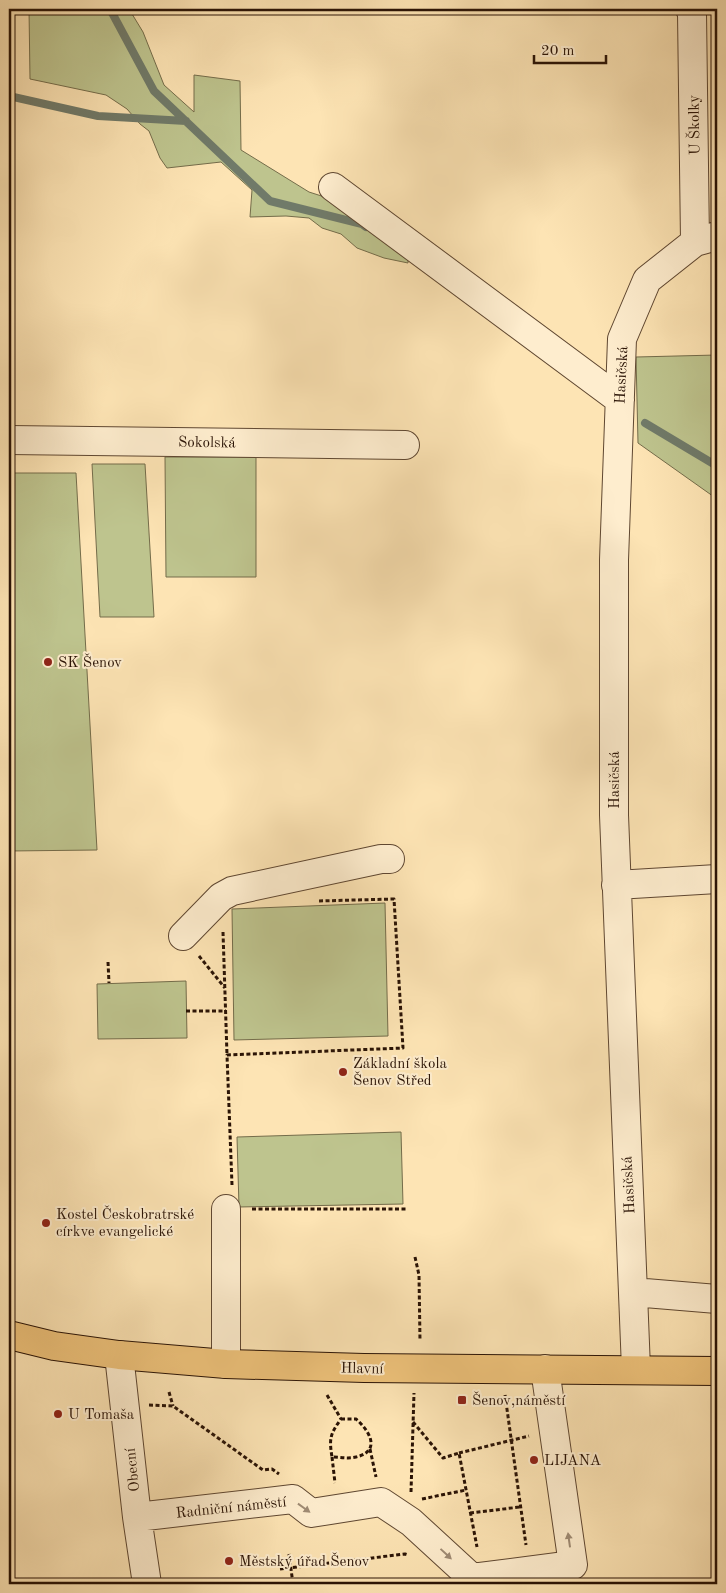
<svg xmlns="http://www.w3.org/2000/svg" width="726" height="1593" viewBox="0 0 726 1593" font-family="'Old Standard TT',serif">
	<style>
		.green { fill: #bec48e; stroke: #746c4a }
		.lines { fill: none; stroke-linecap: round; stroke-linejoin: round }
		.stream { stroke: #707a69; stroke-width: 8 }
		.minor-casing { stroke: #5f4731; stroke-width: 30 }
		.major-casing { stroke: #2a1305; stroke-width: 30 }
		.path { stroke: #2a1305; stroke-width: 3; stroke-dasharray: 4 2.5; stroke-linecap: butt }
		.minor { stroke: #feedce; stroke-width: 28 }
		.major { stroke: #eec27a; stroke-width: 28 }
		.oneway { fill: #9f8b74 }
		.poi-dot { fill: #8f2418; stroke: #feedce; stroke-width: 2 }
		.labels { text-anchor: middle; stroke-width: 4; stroke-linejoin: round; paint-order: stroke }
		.street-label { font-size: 15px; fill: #2a1305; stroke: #feedce }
		.poi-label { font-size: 15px; fill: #2a1305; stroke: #feedce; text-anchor: start }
	</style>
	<rect width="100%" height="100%" fill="#fde4b4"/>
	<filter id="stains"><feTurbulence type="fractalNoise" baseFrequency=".004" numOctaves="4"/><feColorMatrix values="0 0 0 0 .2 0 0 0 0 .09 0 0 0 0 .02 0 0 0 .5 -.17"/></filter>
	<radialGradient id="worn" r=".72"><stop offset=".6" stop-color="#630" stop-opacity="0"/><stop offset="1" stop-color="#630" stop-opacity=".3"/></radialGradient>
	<!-- green -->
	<path class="green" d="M 29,9 L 129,9 L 143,32 L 164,85 L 194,112 L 194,75 L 240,81 L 241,150 L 309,192 L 334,200 L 408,254 L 408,263 L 384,258 L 357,248 L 341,234 L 322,228 L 309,218 L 286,216 L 250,217 L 252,190 L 221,162 L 167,168 L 160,158 L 149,131 L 140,124 L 127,109 L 106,95 L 30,79 Z
		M 717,355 L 717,499 L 638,443 L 636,357 Z
		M 165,457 L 256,457 L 256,577 L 166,577 Z
		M 92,464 L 145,464 L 154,617 L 100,617 Z
		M 9,473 L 76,473 L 97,850 L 9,851 Z
		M 385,903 L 388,1036 L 234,1040 L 232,909 Z
		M 186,981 L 187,1038 L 98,1039 L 97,984 Z
		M 401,1132 L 403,1204 L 239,1207 L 237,1137 Z"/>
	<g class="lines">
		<!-- stream -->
		<path class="stream" d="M 110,9 L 154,91 L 270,201 L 362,224 L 366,227
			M 9,96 L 98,116 L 186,121
			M 645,423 L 717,466"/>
		<defs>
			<path id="minor" d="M 690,9 L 692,13 L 695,242
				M 333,187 L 620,400
				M 9,440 L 405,445
				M 616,885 L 717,879
				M 183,936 L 221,897 L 232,891 L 381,859 L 390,859
				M 633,1292 L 717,1299
				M 119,1355 L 137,1517 L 147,1584
				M 226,1364 L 226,1209
				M 636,1369 L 614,815 L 614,560 L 622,339 L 647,280 L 695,242 L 717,236
				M 137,1517 L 293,1499 L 311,1513 L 381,1502 L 411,1522 L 472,1578 L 573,1565 L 545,1369"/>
			<path id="major" d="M 9,1335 L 54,1346 L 119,1355 L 226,1364 L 364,1368 L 717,1371"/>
		</defs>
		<!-- minor casing -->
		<use href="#minor" class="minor-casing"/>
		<!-- major casing -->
		<use href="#major" class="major-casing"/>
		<!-- path -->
		<path class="path" d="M 223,932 L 227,1055
			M 199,956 L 225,988
			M 108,962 L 109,983
			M 186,1011 L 226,1011
			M 232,1185 L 227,1055 L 403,1048 L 394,899 L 318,901
			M 252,1209 L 406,1209
			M 415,1257 L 419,1275 L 420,1341
			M 169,1392 L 173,1406
			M 327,1395 L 341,1419
			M 505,1395 L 526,1545
			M 149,1405 L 173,1406 L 263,1470 L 272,1469 L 279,1474
			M 341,1419 L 356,1419 C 369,1430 382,1451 356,1457 C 348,1459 340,1457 332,1457 C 329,1439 330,1434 341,1419 Z
			M 413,1422 L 443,1458 L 459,1453 L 477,1547
			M 370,1449 L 376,1477
			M 459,1453 L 529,1436
			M 332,1457 L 335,1483
			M 411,1492 L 414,1393
			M 422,1499 L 466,1490
			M 470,1513 L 520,1507
			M 289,1554 L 293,1584
			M 280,1569 L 405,1554 L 408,1555"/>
		<!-- minor -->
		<use href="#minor" class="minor"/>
		<!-- major -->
		<use href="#major" class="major"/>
	</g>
	<!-- one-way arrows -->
	<defs><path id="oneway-solid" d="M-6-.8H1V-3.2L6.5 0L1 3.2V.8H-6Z" transform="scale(1.25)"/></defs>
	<g class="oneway">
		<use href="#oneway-solid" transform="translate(304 1508) rotate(36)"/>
		<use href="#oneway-solid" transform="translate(569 1540) rotate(-98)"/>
		<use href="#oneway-solid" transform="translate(446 1554) rotate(43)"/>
	</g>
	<!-- markers -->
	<g class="poi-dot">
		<circle cx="48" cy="662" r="5"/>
		<circle cx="343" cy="1072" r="5"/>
		<circle cx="46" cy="1223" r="5"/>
		<rect x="457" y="1395" width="10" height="10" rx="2.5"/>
		<circle cx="58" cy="1414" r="5"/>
		<circle cx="534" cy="1460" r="5"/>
		<circle cx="229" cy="1561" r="5"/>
	</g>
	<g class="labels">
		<!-- street labels -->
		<g class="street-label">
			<text transform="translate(694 125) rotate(-91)" y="5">U Školky</text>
			<text transform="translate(621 375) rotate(-87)" y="5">Hasičská</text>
			<text transform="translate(207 442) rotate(1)" y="5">Sokolská</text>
			<text transform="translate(614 780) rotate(-90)" y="5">Hasičská</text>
			<text transform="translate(628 1185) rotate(-93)" y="5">Hasičská</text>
			<text transform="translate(362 1368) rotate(1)" y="5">Hlavní</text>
			<text transform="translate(132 1470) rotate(-96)" y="5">Obecní</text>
			<text transform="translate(231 1507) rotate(-6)" y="5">Radniční náměstí</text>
		</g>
		<!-- poi labels -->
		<g class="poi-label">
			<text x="58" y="667">SK Šenov</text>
			<text x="353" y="1068">Základní škola<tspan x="353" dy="17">Šenov Střed</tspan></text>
			<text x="56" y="1219">Kostel Českobratrské<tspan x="56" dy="17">církve evangelické</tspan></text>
			<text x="472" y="1405">Šenov,náměstí</text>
			<text x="68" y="1419">U Tomaša</text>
			<text x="544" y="1465">LIJANA</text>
			<text x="239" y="1566">Městský úřad Šenov</text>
		</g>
	</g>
	<!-- margin -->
	<rect width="726" height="1593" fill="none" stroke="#fde4b4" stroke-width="30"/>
	<rect x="10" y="10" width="706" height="1573" fill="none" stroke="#2a1305" stroke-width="2.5"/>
	<rect x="15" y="15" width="696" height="1563" fill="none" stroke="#2a1305"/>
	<!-- scale -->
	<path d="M534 55v8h72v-8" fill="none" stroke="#2a1305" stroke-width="2.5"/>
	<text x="541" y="55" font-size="15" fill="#2a1305" stroke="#feedce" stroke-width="4" paint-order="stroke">20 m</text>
	<rect width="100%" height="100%" filter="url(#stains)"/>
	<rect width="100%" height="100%" fill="url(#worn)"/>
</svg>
